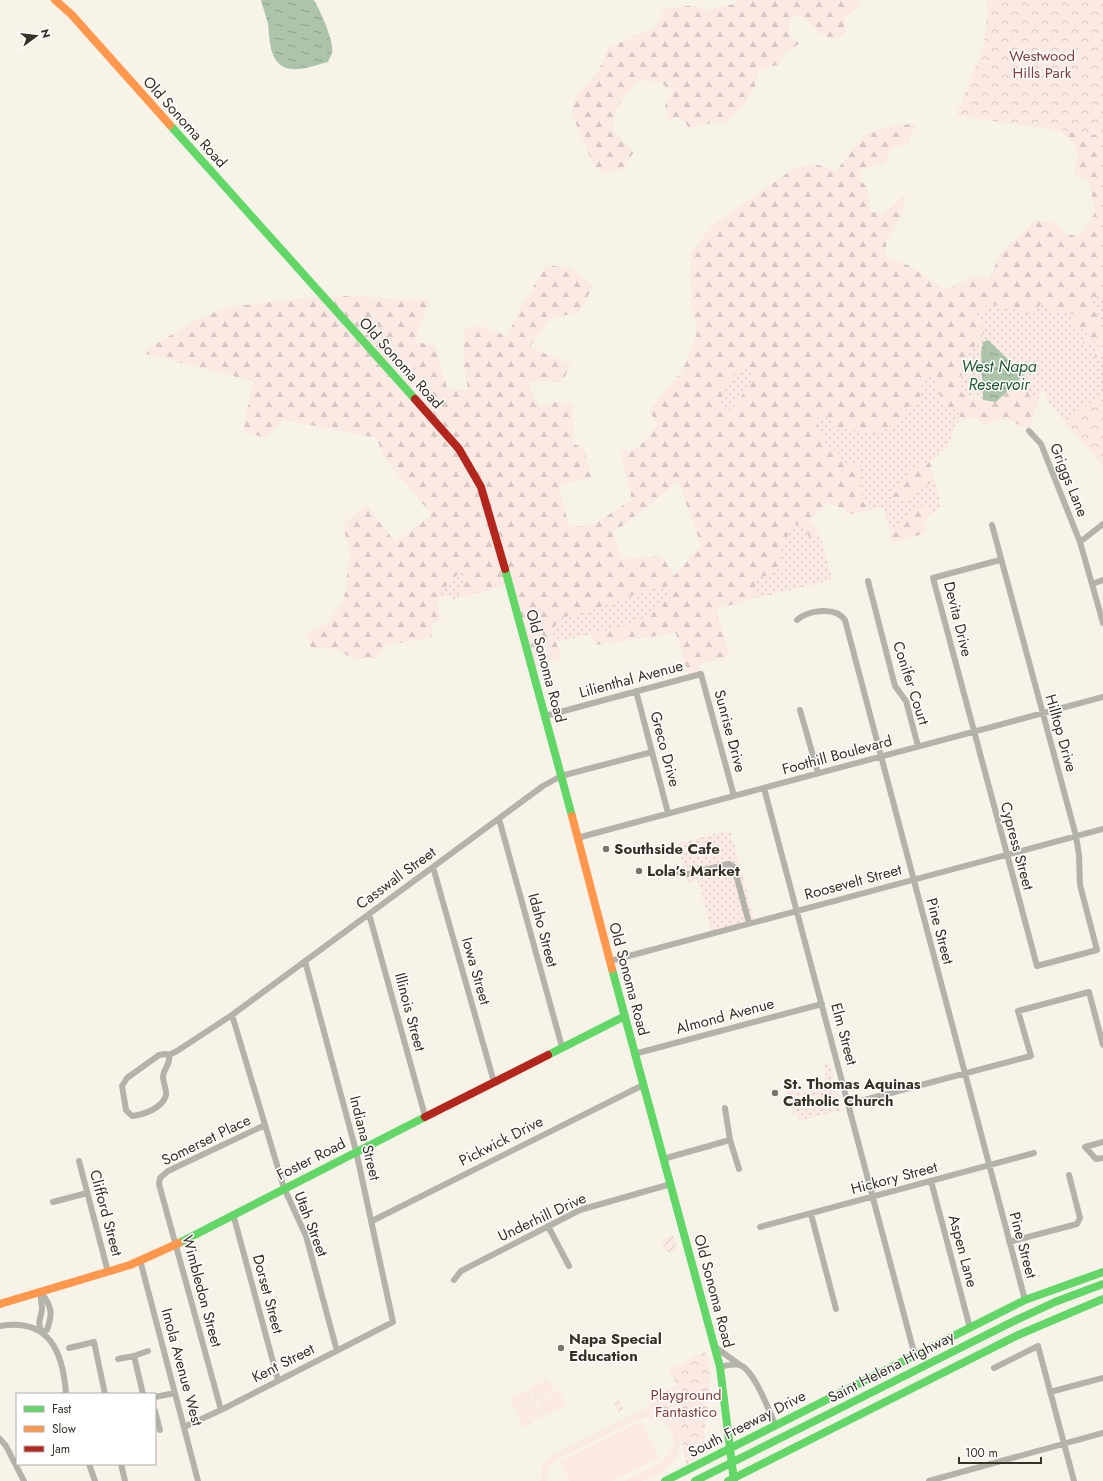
<svg xmlns="http://www.w3.org/2000/svg" width="1103" height="1481" viewBox="0 0 1103 1481" font-family="Jost,sans-serif">
	<style>
		.grass { fill: url(#grass-dots) }
		.forest { fill: url(#forest-firs); fill-rule: evenodd }
		.park { fill: url(#park-crowns) }
		.garden { fill: url(#garden-furrows) }
		.pitch { fill: #fbe9e3 }
		.water { fill: url(#water-ripples) }
		.lines { fill: none; stroke-linecap: round; stroke-linejoin: round }
		.street { stroke: #b3b3ac; stroke-width: 6 }
		.fast { stroke: #63d668; stroke-width: 8 }
		.slow { stroke: #ff974d; stroke-width: 8 }
		.jam { stroke: #b3261e; stroke-width: 8 }
		.poi-dot { fill: #7b7569; stroke: #fff; stroke-width: 1.5 }
		.labels { text-anchor: middle; stroke-width: 3; stroke-linejoin: round; paint-order: stroke }
		.park-label { font-size: 15px; fill: #803d3c; stroke: #fff }
		.street-label { font-size: 15px; fill: #373125; stroke: #fff }
		.poi-label { font-size: 15px; font-weight: bold; fill: #373125; stroke: #fff; text-anchor: start }
		.water-label { font-size: 16px; font-style: italic; fill: #1f5930; stroke: #fff }
	</style>
	<defs>
		<pattern id="grass-dots" width="8" height="8" patternUnits="userSpaceOnUse"><rect width="8" height="8" fill="#fbe9e3"/><path d="M2 2h.1M6 6h.1" fill="none" stroke="#d8c8c3" stroke-width="1.8" stroke-linecap="round"/></pattern>
		<pattern id="forest-firs" width="22" height="20" patternUnits="userSpaceOnUse"><rect width="22" height="20" fill="#fbe9e3"/><path d="M5 1l3.5 6h-7zM16 11l3.5 6h-7z" fill="#d8c8c3"/></pattern>
		<pattern id="park-crowns" width="20" height="18" patternUnits="userSpaceOnUse"><rect width="20" height="18" fill="#fbe9e3"/><path d="M2 6a3 3 0 1 1 6 0M12 15a3 3 0 1 1 6 0" fill="none" stroke="#d8c8c3"/></pattern>
		<pattern id="garden-furrows" width="10" height="10" patternUnits="userSpaceOnUse"><rect width="10" height="10" fill="#fbe9e3"/><path d="M-1 1l2-2M0 10L10 0M9 11l2-2" fill="none" stroke="#d8c8c3"/></pattern>
		<pattern id="water-ripples" width="26" height="14" patternUnits="userSpaceOnUse"><rect width="26" height="14" fill="#abc4aa"/><path d="M2 4q2-2 4 0t4 0M15 11q2-2 4 0t4 0" fill="none" stroke="#8ca08a"/></pattern>
	</defs>
	<rect width="100%" height="100%" fill="#f8f3e8"/>
	<!-- grass -->
	<path class="grass" d="M 1103,296 L 1103,322 L 1100,322 L 1090,298 Z
		M 991,301 L 1034,314 L 1040,305 L 1048,302 L 1051,311 L 1076,314 L 1070,330 L 1090,327 L 1083,344 L 1101,340 L 1094,357 L 1103,357 L 1103,395 L 1063,420 L 1049,403 L 1043,388 L 1039,398 L 1030,398 L 1027,388 L 1020,379 L 1024,376 L 981,353 L 983,400 L 962,394 C 958,366 968,353 985,332 L 974,312 Z
		M 751,365 L 752,382 L 729,412 L 718,403 L 733,374 Z
		M 931,373 C 944,391 933,401 958,411 L 961,419 C 951,426 954,434 949,444 C 942,457 923,466 910,469 L 912,498 L 920,488 L 935,481 L 941,507 L 934,512 L 919,505 L 904,522 L 889,530 L 883,507 L 872,510 L 862,501 L 862,487 L 859,475 L 843,465 L 837,452 L 825,444 L 815,418 L 829,418 L 836,430 L 845,428 L 875,433 L 886,427 L 908,406 L 920,401 L 923,378 Z
		M 803,524 L 809,537 L 820,535 L 832,580 L 758,598 L 754,578 L 771,575 C 777,556 782,540 795,525 Z
		M 461,571 L 466,576 L 457,599 L 452,600 L 450,595 L 440,598 L 441,590 Z
		M 669,585 L 671,597 L 644,618 L 623,627 L 556,642 L 552,630 L 561,618 L 592,610 L 648,590 Z
		M 730,830 L 755,922 L 712,933 L 698,881 L 688,882 L 677,844 Z
		M 830,1064 L 842,1110 L 799,1121 L 797,1113 L 793,1114 L 784,1081 L 794,1077 L 798,1093 L 822,1087 L 826,1073 L 824,1065 Z"/>
	<!-- forest -->
	<path class="forest" d="M 737,0 L 859,0 L 860,6 L 845,17 L 844,34 L 836,40 L 821,34 L 808,20 L 796,14 L 788,24 L 791,36 L 799,44 L 784,53 L 780,64 L 758,71 C 755,96 744,106 727,123 L 712,123 L 689,128 L 681,117 L 668,119 L 665,106 L 673,90 L 655,81 L 637,81 L 616,109 L 613,130 L 634,152 L 622,169 L 605,173 L 594,166 L 571,112 L 577,94 L 599,70 L 608,48 L 655,27 L 665,9 L 693,5 L 709,10 L 734,4 Z
		M 1103,38 L 1103,296 L 1090,298 L 1100,321 L 1103,322 L 1103,357 L 1094,358 L 1101,340 L 1083,344 L 1089,327 L 1069,330 L 1076,314 L 1051,311 L 1048,303 L 1040,305 L 1034,314 L 997,306 L 991,302 L 983,310 L 974,312 L 985,332 C 969,353 958,366 962,394 L 976,400 L 996,402 L 1020,379 L 1027,388 L 1030,398 L 1039,398 L 1029,431 C 1011,420 1005,414 985,425 L 976,418 L 961,419 L 957,411 C 933,401 944,391 931,373 L 923,378 L 920,401 L 908,406 L 901,422 L 875,433 L 845,428 L 836,430 L 829,418 L 815,418 L 825,444 L 837,452 L 843,465 L 861,462 C 859,477 862,487 862,501 L 872,510 L 846,515 L 844,509 L 828,503 L 810,520 L 820,535 L 809,537 L 803,524 L 795,525 L 779,549 L 783,566 L 771,575 L 754,578 L 758,598 L 716,609 L 730,655 L 699,665 L 701,674 L 689,677 L 676,633 L 596,645 L 591,634 L 623,627 L 644,618 L 671,597 L 669,586 L 648,590 L 592,610 L 561,618 L 552,630 L 562,659 L 532,667 L 509,584 L 457,599 L 466,576 L 461,571 C 445,587 432,596 442,620 L 432,624 L 432,637 L 384,646 L 375,659 L 353,659 L 336,649 L 311,648 L 307,633 L 329,622 L 344,598 L 350,554 L 343,525 L 366,504 L 395,542 L 432,515 L 383,456 L 377,438 L 283,420 L 265,438 L 243,431 L 253,381 L 142,353 L 195,320 L 228,307 L 312,297 L 346,296 L 429,300 L 414,342 L 435,345 L 447,388 L 468,390 L 464,365 L 464,330 L 479,325 L 507,336 L 521,306 L 547,265 L 571,268 L 594,286 L 578,312 L 550,319 L 530,347 L 571,364 L 562,382 L 528,382 L 539,407 L 555,402 L 573,403 L 573,442 L 585,452 L 592,478 L 559,485 L 569,527 C 602,527 606,513 632,500 L 620,451 L 638,448 L 658,424 L 649,411 L 682,371 L 695,339 L 697,322 L 691,308 L 691,252 L 713,225 L 794,168 L 816,164 L 836,171 L 865,134 L 894,126 L 917,123 L 908,142 L 892,149 L 884,163 L 863,169 L 859,178 L 868,189 L 870,211 L 883,214 L 906,194 L 902,216 L 886,242 L 886,256 L 910,266 L 945,290 L 975,276 L 989,279 L 1000,254 L 1034,221 L 1053,222 L 1067,234 L 1079,236 L 1095,213 L 1089,181 L 1074,174 C 1075,168 1078,159 1077,153 C 1074,130 1046,128 1029,126 ZM 750,365 L 752,382 L 729,412 L 719,403 L 733,374 ZM 678,480 L 701,545 L 674,576 L 662,556 L 621,559 L 613,533 L 654,502 Z
		M 930,462 L 935,481 L 920,488 L 912,498 L 904,500 L 892,499 L 889,493 L 906,480 L 910,469 L 923,466 Z
		M 919,505 L 934,512 L 923,521 L 926,533 L 892,543 L 889,530 L 904,522 Z"/>
	<!-- park -->
	<path class="park" d="M 988,0 L 1103,0 L 1103,136 L 956,116 L 984,44 Z
		M 1103,395 L 1103,467 L 1063,420 Z
		M 705,1351 L 711,1375 L 702,1457 L 686,1465 C 681,1438 682,1415 650,1408 L 649,1401 L 676,1385 L 669,1370 Z"/>
	<!-- garden -->
	<path class="garden" d="M 673,1234 L 677,1250 L 669,1253 L 665,1250 L 662,1241 Z
		M 619,1400 L 624,1409 L 619,1412 L 614,1403 Z"/>
	<!-- pitch -->
	<path class="pitch" d="M 548,1379 L 553,1391 L 535,1400 L 529,1389 Z
		M 528,1390 L 534,1401 L 515,1410 L 509,1399 Z
		M 558,1390 L 566,1405 L 556,1410 L 548,1395 Z
		M 547,1395 L 555,1411 L 545,1416 L 538,1400 Z
		M 536,1401 L 544,1416 L 534,1421 L 526,1406 Z
		M 525,1406 L 533,1422 L 523,1427 L 516,1411 Z
		M 648,1407 L 650,1410 C 674,1413 690,1439 674,1460 C 668,1469 651,1479 640,1481 C 635,1481 629,1481 624,1481 C 643,1472 688,1458 669,1428 C 664,1420 655,1417 645,1417 L 557,1459 L 549,1468 L 547,1481 L 540,1481 L 543,1465 L 553,1454 Z
		M 641,1422 L 659,1458 L 611,1481 L 570,1481 L 560,1461 Z"/>
	<!-- water -->
	<path class="water" d="M 261,0 L 314,0 C 320,10 335,43 332,53 C 331,56 329,59 328,62 C 316,65 304,70 291,69 C 269,66 270,41 268,24 C 266,16 263,8 261,0 Z
		M 988,340 L 1024,375 L 996,402 L 983,400 L 981,353 L 983,342 Z"/>
	<g class="lines">
		<!-- street -->
		<path class="street" d="M 1029,431 L 1041,444 L 1080,542 L 1103,623
			M 992,525 L 1076,836 L 1079,855 L 1080,885 L 1097,950 L 1037,966 L 933,578 L 1000,560
			M 1080,542 L 1103,524
			M 868,581 L 895,686 L 906,701 L 918,746
			M 1092,584 L 1103,580
			M 797,620 C 808,610 836,606 845,620 L 1025,1300
			M 636,691 L 668,813
			M 800,710 L 818,773
			M 545,716 L 701,674 L 734,796
			M 764,788 L 915,1356
			M 499,819 L 562,1047
			M 577,838 L 1103,697
			M 433,867 L 494,1082
			M 679,873 L 688,874 L 729,864 L 734,867 L 749,923
			M 369,914 L 425,1116
			M 610,961 L 1103,829
			M 232,1015 L 284,1188 L 306,1236 L 337,1351
			M 634,1054 L 822,1004
			M 169,1055 C 171,1064 164,1068 163,1076 C 163,1083 167,1090 166,1095 C 163,1108 143,1115 132,1116 L 126,1110 L 122,1086 L 127,1078 L 159,1055 L 165,1054 L 169,1055 L 177,1051 L 232,1015 L 543,786 L 561,776 L 652,752
			M 849,1104 L 1031,1056 L 1018,1011 L 1089,992 L 1103,1045
			M 725,1108 L 730,1140
			M 1103,1142 L 1085,1147 L 1096,1159 L 1103,1158
			M 663,1159 L 730,1140 L 739,1169
			M 79,1161 L 108,1272
			M 931,1181 L 970,1328
			M 53,1202 L 87,1193
			M 233,1214 L 278,1380
			M 811,1214 L 836,1309
			M 372,1221 L 643,1085
			M 548,1226 L 569,1266
			M 760,1227 L 1034,1153
			M 1009,1242 L 1077,1224 L 1080,1218 L 1069,1175
			M 140,1260 L 198,1481
			M 454,1280 L 461,1271 L 580,1210 L 671,1184
			M 41,1292 C 52,1307 53,1313 47,1330 L 41,1331
			M 41,1292 C 40,1299 42,1303 42,1309 C 41,1319 37,1320 41,1331
			M 0,1326 C 49,1318 63,1351 66,1394
			M 715,1347 L 740,1365
			M 69,1348 L 94,1342 L 105,1394
			M 134,1356 L 143,1394
			M 118,1359 L 134,1356 L 148,1351
			M 720,1367 C 727,1365 735,1363 742,1366 C 755,1373 769,1411 776,1426
			M 994,1368 L 1038,1346 L 1074,1481
			M 1050,1392 L 1103,1378
			M 155,1397 L 175,1393
			M 221,1410 L 159,1184 L 160,1178 L 168,1171 L 265,1125
			M 155,1411 L 160,1430
			M 184,1427 L 221,1410 L 393,1322 L 356,1151 L 305,961
			M 0,1439 L 6,1446 L 24,1481
			M 89,1464 L 95,1481
			M 121,1464 L 125,1481
			M 929,1481 L 1103,1433"/>
		<!-- fast -->
		<path class="fast" d="M 170,125 L 415,399
			M 505,569 L 572,816
			M 612,969 L 720,1367 L 734,1481
			M 548,1055 L 625,1016
			M 179,1243 L 425,1117
			M 665,1481 L 1025,1300 L 1103,1272
			M 695,1481 L 1010,1323 L 1055,1302 L 1103,1284
			M 728,1481 L 1018,1335 L 1103,1299"/>
		<!-- slow -->
		<path class="slow" d="M 55,0 L 71,14 L 170,125
			M 572,816 L 612,969
			M 0,1304 L 130,1265 L 179,1243"/>
		<!-- jam -->
		<path class="jam" d="M 415,399 L 459,449 L 481,487 L 505,569
			M 425,1117 L 548,1055"/>
	</g>
	<!-- markers -->
	<g class="poi-dot">
		<circle cx="606" cy="849" r="4"/>
		<circle cx="639" cy="871" r="4"/>
		<circle cx="775" cy="1093" r="4"/>
		<circle cx="561" cy="1348" r="4"/>
	</g>
	<g class="labels">
		<!-- park labels -->
		<g class="park-label">
			<text x="1042" y="61">Westwood<tspan x="1042" dy="17">Hills Park</tspan></text>
			<text x="686" y="1400">Playground<tspan x="686" dy="17">Fantastico</tspan></text>
		</g>
		<!-- street labels -->
		<g class="street-label">
			<text transform="translate(185 122) rotate(48)" y="5">Old Sonoma Road</text>
			<text transform="translate(401 363) rotate(48)" y="5">Old Sonoma Road</text>
			<text transform="translate(1069 480) rotate(68)" y="5">Griggs Lane</text>
			<text transform="translate(958 619) rotate(76)" y="5">Devita Drive</text>
			<text transform="translate(546 666) rotate(75)" y="5">Old Sonoma Road</text>
			<text transform="translate(631 679) rotate(-15)" y="5">Lilienthal Avenue</text>
			<text transform="translate(911 683) rotate(72)" y="5">Conifer Court</text>
			<text transform="translate(730 731) rotate(75)" y="5">Sunrise Drive</text>
			<text transform="translate(1061 733) rotate(74)" y="5">Hilltop Drive</text>
			<text transform="translate(665 749) rotate(75)" y="5">Greco Drive</text>
			<text transform="translate(837 755) rotate(-15)" y="5">Foothill Boulevard</text>
			<text transform="translate(1017 846) rotate(75)" y="5">Cypress Street</text>
			<text transform="translate(396 878) rotate(-36)" y="5">Casswall Street</text>
			<text transform="translate(853 882) rotate(-15)" y="5">Roosevelt Street</text>
			<text transform="translate(543 930) rotate(75)" y="5">Idaho Street</text>
			<text transform="translate(940 931) rotate(75)" y="5">Pine Street</text>
			<text transform="translate(476 971) rotate(74)" y="5">Iowa Street</text>
			<text transform="translate(629 979) rotate(75)" y="5">Old Sonoma Road</text>
			<text transform="translate(410 1012) rotate(75)" y="5">Illinois Street</text>
			<text transform="translate(725 1016) rotate(-15)" y="5">Almond Avenue</text>
			<text transform="translate(844 1034) rotate(75)" y="5">Elm Street</text>
			<text transform="translate(365 1138) rotate(76)" y="5">Indiana Street</text>
			<text transform="translate(206 1140) rotate(-26)" y="5">Somerset Place</text>
			<text transform="translate(501 1141) rotate(-27)" y="5">Pickwick Drive</text>
			<text transform="translate(311 1159) rotate(-27)" y="5">Foster Road</text>
			<text transform="translate(894 1178) rotate(-15)" y="5">Hickory Street</text>
			<text transform="translate(106 1213) rotate(75)" y="5">Clifford Street</text>
			<text transform="translate(542 1217) rotate(-25)" y="5">Underhill Drive</text>
			<text transform="translate(311 1224) rotate(69)" y="5">Utah Street</text>
			<text transform="translate(1023 1245) rotate(75)" y="5">Pine Street</text>
			<text transform="translate(963 1251) rotate(75)" y="5">Aspen Lane</text>
			<text transform="translate(202 1291) rotate(75)" y="5">Wimbledon Street</text>
			<text transform="translate(714 1291) rotate(75)" y="5">Old Sonoma Road</text>
			<text transform="translate(268 1294) rotate(75)" y="5">Dorset Street</text>
			<text transform="translate(283 1363) rotate(-27)" y="5">Kent Street</text>
			<text transform="translate(182 1367) rotate(75)" y="5">Imola Avenue West</text>
			<text transform="translate(891 1367) rotate(-27)" y="5">Saint Helena Highway</text>
			<text transform="translate(747 1424) rotate(-27)" y="5">South Freeway Drive</text>
		</g>
		<!-- poi labels -->
		<g class="poi-label">
			<text x="614" y="854">Southside Cafe</text>
			<text x="647" y="876">Lola’s Market</text>
			<text x="783" y="1089">St. Thomas Aquinas<tspan x="783" dy="17">Catholic Church</tspan></text>
			<text x="569" y="1344">Napa Special<tspan x="569" dy="17">Education</tspan></text>
		</g>
		<!-- water labels -->
		<g class="water-label">
			<text x="999" y="372">West Napa<tspan x="999" dy="18">Reservoir</tspan></text>
		</g>
	</g>
	<!-- legend -->
	<rect x="16" y="1393" width="140" height="72" fill="#ffffff" stroke="#afada8"/>
	<rect x="24" y="1406" width="20" height="6" fill="#63d668" stroke="#afada8"/>
	<text x="52" y="1413" font-size="12" fill="#373125">Fast</text>
	<rect x="24" y="1426" width="20" height="6" fill="#ff974d" stroke="#afada8"/>
	<text x="52" y="1433" font-size="12" fill="#373125">Slow</text>
	<rect x="24" y="1446" width="20" height="6" fill="#b3261e" stroke="#afada8"/>
	<text x="52" y="1453" font-size="12" fill="#373125">Jam</text>
	<!-- north arrow -->
	<g transform="translate(36 36) rotate(75)" stroke="#ffffff" stroke-width="3" paint-order="stroke">
	<path d="M0-3L7 15L0 10L-7 15Z" fill="#373125"/>
	<text y="-6" font-size="11" font-weight="bold" text-anchor="middle" fill="#373125">N</text>
	</g>
	<!-- scale -->
	<path d="M959 1457v6h82v-6" fill="none" stroke="#373125" stroke-width="2"/>
	<text x="965" y="1457" font-size="12" fill="#373125" stroke="#ffffff" stroke-width="3" paint-order="stroke">100 m</text>
</svg>
